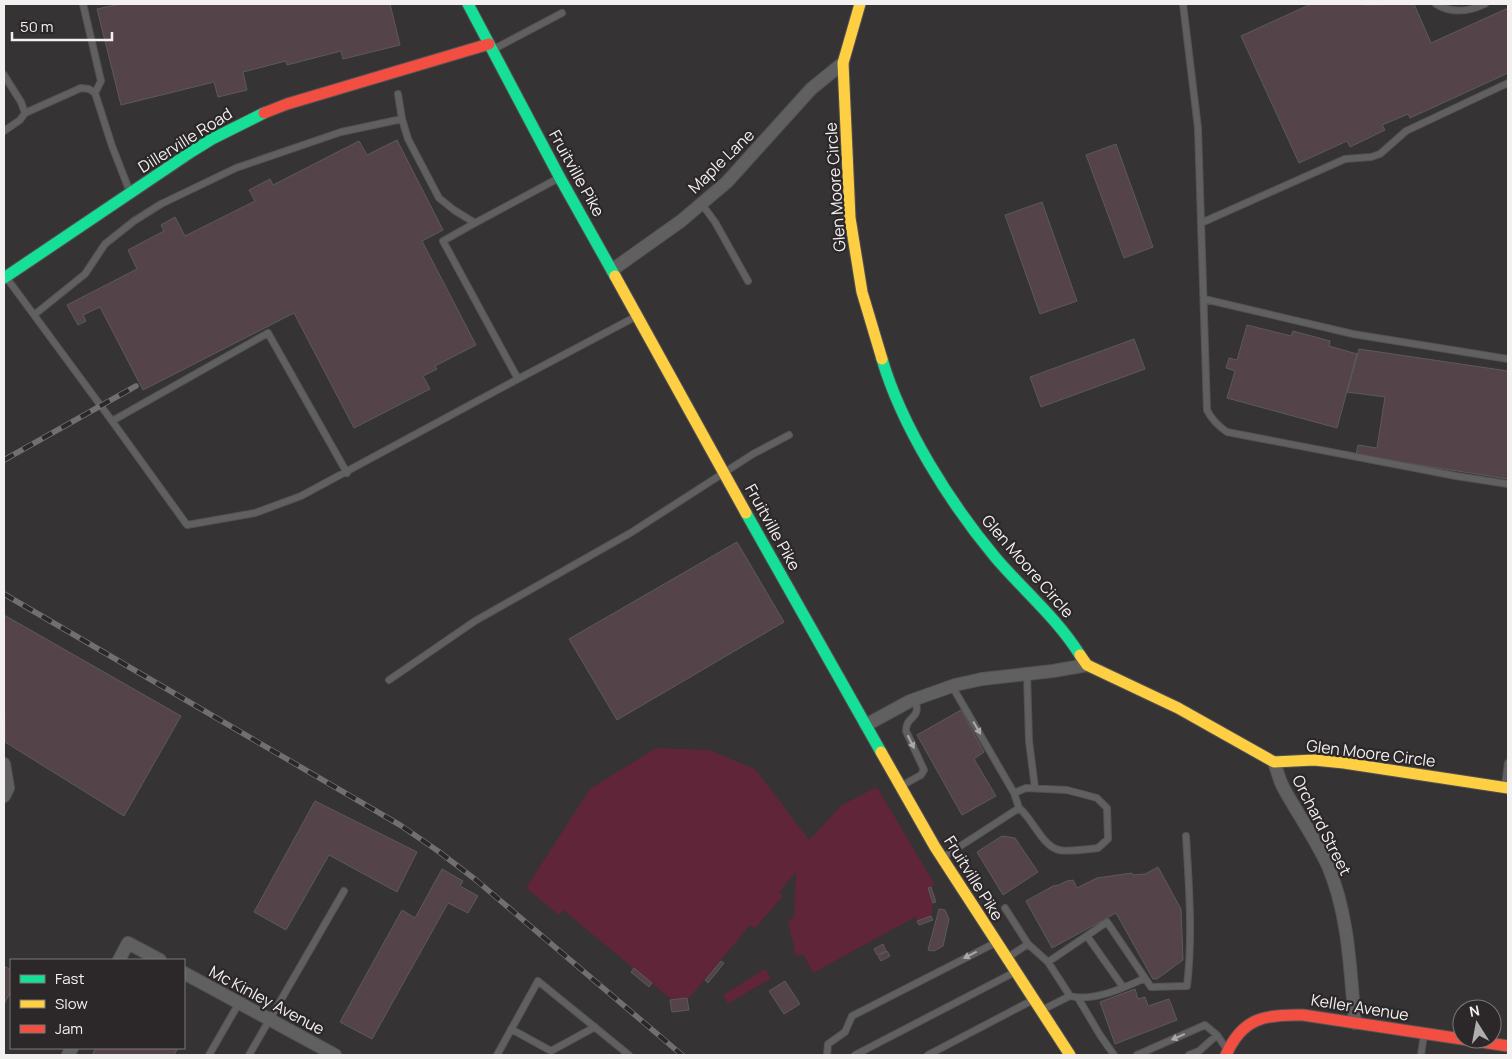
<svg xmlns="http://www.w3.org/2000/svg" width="1512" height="1059" viewBox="0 0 1512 1059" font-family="Manrope,sans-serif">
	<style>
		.green { fill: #61253a }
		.building { fill: #544449; stroke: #5b5a5a }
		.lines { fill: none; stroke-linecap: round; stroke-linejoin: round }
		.lane-casing { stroke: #545252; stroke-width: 8 }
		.street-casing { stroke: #545252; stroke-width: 14 }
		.fast-casing { stroke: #545252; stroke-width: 13 }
		.slow-casing { stroke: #545252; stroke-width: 13 }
		.jam-casing { stroke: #545252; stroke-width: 13 }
		.lane { stroke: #616060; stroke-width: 6 }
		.street { stroke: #616060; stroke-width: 12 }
		.fast { stroke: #16e098; stroke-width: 11 }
		.slow { stroke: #ffcf43; stroke-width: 11 }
		.jam { stroke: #f24e42; stroke-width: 11 }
		.rail-casing { stroke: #716f70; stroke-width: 5.5 }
		.rail { stroke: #2c2829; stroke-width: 4; stroke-dasharray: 11; stroke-linecap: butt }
		.oneway { fill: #aaa8a8 }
		.labels { text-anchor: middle; stroke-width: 4.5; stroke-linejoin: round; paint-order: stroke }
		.street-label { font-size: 16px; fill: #f3f0f0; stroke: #2c2829 }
	</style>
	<rect width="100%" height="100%" fill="#353334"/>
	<!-- green -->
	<path class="green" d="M 656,748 L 709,750 L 755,769 L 809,840 L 842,805 L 877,787 L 935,885 L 928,889 L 933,903 L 931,916 L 917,921 L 915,917 L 813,973 L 803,954 L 796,956 L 788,921 L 794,918 L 796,872 L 779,892 L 783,896 L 755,928 L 750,925 L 689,998 L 671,999 L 563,910 L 559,915 L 526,888 L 590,789 Z
		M 765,969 L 771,978 L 728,1004 L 723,995 Z"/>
	<!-- building -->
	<path class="building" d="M 120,4 L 390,4 L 400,45 L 343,59 L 341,51 L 287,65 L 286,61 L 243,72 L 247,90 L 218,97 L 214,82 L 121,105 L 97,9 Z
		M 1311,4 L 1363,4 L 1364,5 L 1414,4 L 1431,43 L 1508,8 L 1508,73 L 1410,118 L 1408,114 L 1382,125 L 1385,130 L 1350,147 L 1347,141 L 1299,163 L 1241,36 Z
		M 397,140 L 443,230 L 422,241 L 476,345 L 435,366 L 437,369 L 423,376 L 430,389 L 354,428 L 294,313 L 143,390 L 100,307 L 83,315 L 86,321 L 78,325 L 67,305 L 137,269 L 128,250 L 164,231 L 161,225 L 175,217 L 185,236 L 255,201 L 249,190 L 270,179 L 273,185 L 359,141 L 367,155 Z
		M 1116,144 L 1153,247 L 1124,258 L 1086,155 Z
		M 1042,202 L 1077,301 L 1040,314 L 1005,215 Z
		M 1247,325 L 1291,336 L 1293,331 L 1330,341 L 1329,346 L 1357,354 L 1337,428 L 1227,398 L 1235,371 L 1226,368 L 1229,358 L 1237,360 Z
		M 1134,339 L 1145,369 L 1041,407 L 1030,377 Z
		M 1359,349 L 1508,371 L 1508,479 L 1356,455 L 1358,445 L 1377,448 L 1385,397 L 1347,392 Z
		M 737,542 L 784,622 L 617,720 L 569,639 Z
		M 4,615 L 181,716 L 124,816 L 5,742 Z
		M 961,710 L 984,752 L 974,759 L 996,796 L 962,815 L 917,735 Z
		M 315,801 L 417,852 L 397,892 L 329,855 L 286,930 L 254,912 Z
		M 1002,836 L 1015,838 L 1038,872 L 1003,895 L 977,852 Z
		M 1158,867 L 1181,909 L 1183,960 L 1157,979 L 1153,979 L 1116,913 L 1052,948 L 1026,901 L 1053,886 L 1059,885 L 1067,881 L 1073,880 L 1077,888 L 1097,878 L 1132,873 L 1133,875 L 1145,874 Z
		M 442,869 L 463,881 L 460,886 L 478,896 L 468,913 L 448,903 L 372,1039 L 340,1022 L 402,910 L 415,918 Z
		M 931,887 L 936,902 L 933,903 L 928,888 Z
		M 939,909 L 945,910 L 949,919 L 943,946 L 934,951 L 928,950 Z
		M 931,916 L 933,920 L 919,925 L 917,921 Z
		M 883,944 L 886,951 L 877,955 L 874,949 Z
		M 887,951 L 890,956 L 881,961 L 878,956 Z
		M 721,961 L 724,963 L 708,983 L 705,980 Z
		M 4,966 L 11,970 L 11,991 L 4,1004 Z
		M 634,968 L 652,983 L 649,987 L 631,972 Z
		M 785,981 L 800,1004 L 784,1014 L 769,991 Z
		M 1135,989 L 1138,999 L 1145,997 L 1148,1006 L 1169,999 L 1177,1020 L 1115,1044 L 1100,1002 Z
		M 687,998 L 689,1010 L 672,1012 L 670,1000 Z
		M 96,1048 L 178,1048 L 174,1055 L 92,1055 Z"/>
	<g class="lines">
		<defs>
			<path id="lane" d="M 83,4 L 101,81 L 95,93
				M 1183,4 L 1198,128 L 1207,410 C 1212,420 1218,426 1227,432 L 1456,476 L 1508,484
				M 1436,4 C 1452,14 1468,12 1485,4
				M 494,49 L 562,13
				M 4,75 L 21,102 L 25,113 L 20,120 L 4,131
				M 25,113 L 81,88 L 89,89 L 95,93 L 112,146 L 130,192
				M 402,119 L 408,139 L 439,198 L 454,210 L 475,223 L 557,179
				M 701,203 L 715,222 L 748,281
				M 475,223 L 443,241 L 518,379 L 635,317
				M 1201,223 L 1345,159 L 1371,157 L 1380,154 L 1406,131 L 1508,83
				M 6,277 L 34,315 L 85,274 L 105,244 L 134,221 L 161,204 L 236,168 L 341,132 L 402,119 L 398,94
				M 1204,299 L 1353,334 L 1508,359
				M 34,315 L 112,421
				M 347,473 L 268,333 L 112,421 L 187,525 L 255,513 L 301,496 L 518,379
				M 1027,674 L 1029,741 L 1035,788
				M 389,680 L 475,621 L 632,532 L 753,454 L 789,435
				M 952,686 L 1014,793
				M 903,785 L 921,775 L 924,770 L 906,731 C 906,714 922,721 915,699
				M 1505,786 L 1508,763
				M 945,856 L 1019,808 C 1033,819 1042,846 1059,850 C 1067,852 1089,849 1098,848 L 1108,839 L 1107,808 L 1097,798 L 1067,790 L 1026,788 L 1014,793 L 1019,808
				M 1005,908 L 1028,944 L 1048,962 L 1070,996 C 1093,1002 1124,988 1145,978
				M 1087,936 L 1123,987
				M 1010,956 L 1028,944
				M 1048,962 L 1107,922 L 1151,987 L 1187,986 C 1193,936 1189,886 1186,836
				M 1078,998 L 1100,1035 L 1114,1055
				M 1044,1009 L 1070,996
				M 511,1029 L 551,1051 L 595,1027
				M 209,1055 L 239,1003
				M 249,1055 L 344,891
				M 497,1055 L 538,981 L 629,1055
				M 827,1055 L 828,1044 L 845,1032 L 852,1016 L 995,943
				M 855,1055 L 1013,973
				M 928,1055 L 1031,1001
				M 1137,1055 L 1205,1025 L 1217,1035 L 1226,1048
				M 1189,1055 L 1199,1051 L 1217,1035
				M 1421,1055 L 1424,1034"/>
			<path id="street" d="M 612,270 L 681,221 L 727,182 L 811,89 L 843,63
				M 866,725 L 910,701 L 955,685 L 982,679 L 1053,671 L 1087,665
				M 1274,762 C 1277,770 1279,779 1283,787 C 1297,813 1315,838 1328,866 C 1349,915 1350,970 1355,1023
				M 4,764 L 8,788 L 4,796
				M 119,960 L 128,943 L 160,960
				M 184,973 L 335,1055
				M 68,1055 L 72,1048"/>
			<path id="fast" d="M 468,4 L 560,178 L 615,276
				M 4,278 L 191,152 L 212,139 L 264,113
				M 882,359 C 902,427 950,503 995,557 C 1023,590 1057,618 1080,655
				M 746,513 L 881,752"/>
			<path id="slow" d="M 860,4 L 843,63 L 850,218 L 862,292 L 882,359
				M 615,276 L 746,513
				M 1080,655 L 1087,665 L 1178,708 L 1274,762 L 1314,760 L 1344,763 L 1508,788
				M 881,752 L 935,847 L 1070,1055"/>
			<path id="jam" d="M 264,113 L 287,104 L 489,44
				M 1226,1055 C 1242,1018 1265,1014 1303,1015 L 1508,1046"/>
		</defs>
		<!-- lane casing -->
		<use href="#lane" class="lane-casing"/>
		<!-- street casing -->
		<use href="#street" class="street-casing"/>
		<!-- fast casing -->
		<use href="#fast" class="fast-casing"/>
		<!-- slow casing -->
		<use href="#slow" class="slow-casing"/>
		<!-- jam casing -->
		<use href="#jam" class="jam-casing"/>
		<!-- lane -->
		<use href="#lane" class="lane"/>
		<!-- street -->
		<use href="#street" class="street"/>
		<!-- fast -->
		<use href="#fast" class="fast"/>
		<!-- slow -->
		<use href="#slow" class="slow"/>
		<!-- jam -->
		<use href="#jam" class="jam"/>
		<defs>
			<path id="rail" d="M 4,460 L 136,386
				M 4,594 L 400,825 L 438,851 L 476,880 L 682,1055"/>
		</defs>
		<!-- rail casing -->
		<use href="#rail" class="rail-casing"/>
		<!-- rail -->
		<use href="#rail" class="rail"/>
	</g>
	<!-- one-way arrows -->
	<defs><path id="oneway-solid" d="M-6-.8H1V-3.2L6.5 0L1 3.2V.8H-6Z" transform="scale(1.25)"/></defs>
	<g class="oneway">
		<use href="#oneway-solid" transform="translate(977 728) rotate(60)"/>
		<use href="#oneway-solid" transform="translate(911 742) rotate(64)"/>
		<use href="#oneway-solid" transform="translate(970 955) rotate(153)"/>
		<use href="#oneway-solid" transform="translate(1178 1037) rotate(156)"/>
	</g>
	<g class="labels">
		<!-- street labels -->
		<g class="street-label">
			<text transform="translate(185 140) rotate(-32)" y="6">Dillerville Road</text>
			<text transform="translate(721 161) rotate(-44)" y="6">Maple Lane</text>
			<text transform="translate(577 173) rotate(61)" y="6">Fruitville Pike</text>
			<text transform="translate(835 187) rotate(-94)" y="6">Glen Moore Circle</text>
			<text transform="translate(773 527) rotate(61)" y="6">Fruitville Pike</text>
			<text transform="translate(1028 566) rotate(49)" y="6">Glen Moore Circle</text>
			<text transform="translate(1371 753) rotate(7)" y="6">Glen Moore Circle</text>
			<text transform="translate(1322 825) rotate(63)" y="6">Orchard Street</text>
			<text transform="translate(974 878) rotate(58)" y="6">Fruitville Pike</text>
			<text transform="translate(267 1000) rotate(28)" y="6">Mc Kinley Avenue</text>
			<text transform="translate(1360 1007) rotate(9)" y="6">Keller Avenue</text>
		</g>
	</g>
	<!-- border -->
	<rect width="1512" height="1059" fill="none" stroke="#f3f0f0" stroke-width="10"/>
	<!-- legend -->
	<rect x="10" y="959" width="175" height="90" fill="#2c2829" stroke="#7c7879"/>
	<rect x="20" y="975" width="25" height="8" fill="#16e098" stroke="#7c7879"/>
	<text x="55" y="984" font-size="15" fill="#f3f0f0">Fast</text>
	<rect x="20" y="1000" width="25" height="8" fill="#ffcf43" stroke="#7c7879"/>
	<text x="55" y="1009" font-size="15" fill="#f3f0f0">Slow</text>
	<rect x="20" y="1025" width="25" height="8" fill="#f24e42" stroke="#7c7879"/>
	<text x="55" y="1034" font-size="15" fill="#f3f0f0">Jam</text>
	<!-- north arrow -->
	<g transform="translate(1477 1024) rotate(349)"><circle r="24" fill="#2c2829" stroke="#7c7879"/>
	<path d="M0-4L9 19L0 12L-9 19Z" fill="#b0aeae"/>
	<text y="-8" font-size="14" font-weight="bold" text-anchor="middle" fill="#f3f0f0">N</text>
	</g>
	<!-- scale -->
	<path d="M12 32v8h100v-8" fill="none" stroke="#f3f0f0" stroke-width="2.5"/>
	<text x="20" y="32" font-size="15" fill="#f3f0f0" stroke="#2c2829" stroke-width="4" paint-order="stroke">50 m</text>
</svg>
